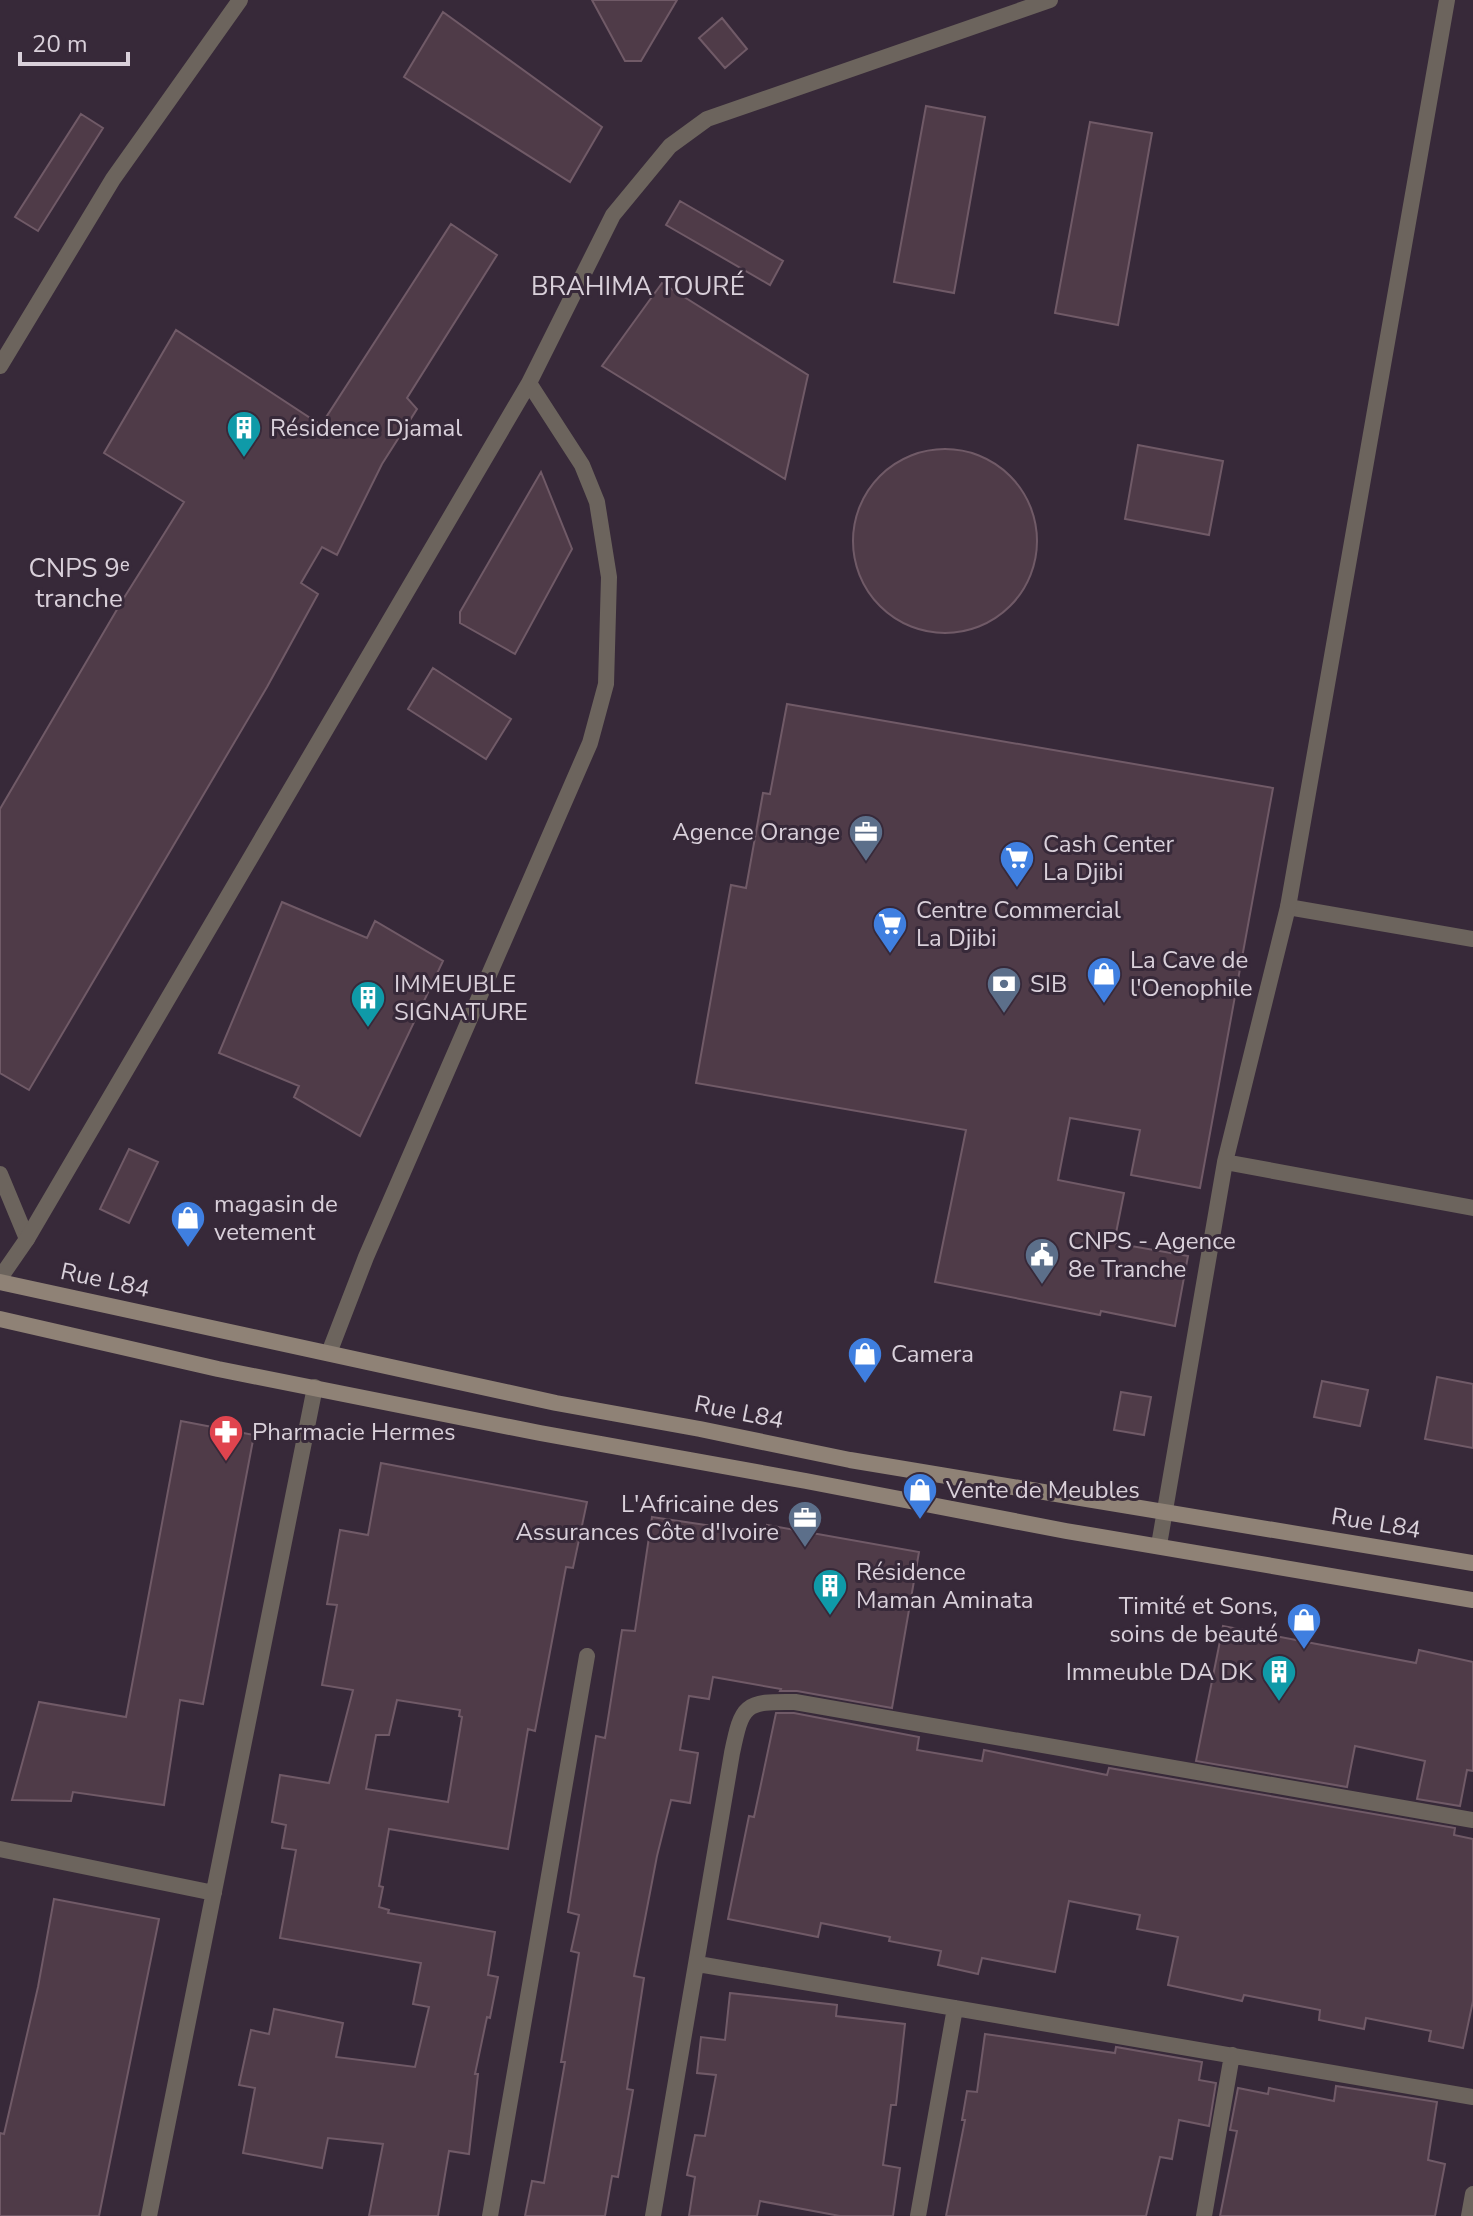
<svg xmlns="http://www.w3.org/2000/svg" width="1473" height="2216" viewBox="0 0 1473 2216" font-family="'Nunito Sans',sans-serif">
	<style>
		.building { fill: #4f3b48; stroke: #705a67; stroke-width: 2; fill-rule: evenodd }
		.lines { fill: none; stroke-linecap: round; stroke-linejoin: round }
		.lane { stroke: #6c645d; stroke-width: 16 }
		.street { stroke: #6c645d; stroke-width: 16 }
		.secondary { stroke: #8f8276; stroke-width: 16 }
		.labels { text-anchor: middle; stroke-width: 6; stroke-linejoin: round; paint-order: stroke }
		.poi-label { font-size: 24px; fill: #d9d0da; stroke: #372939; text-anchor: start }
		.street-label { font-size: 24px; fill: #d9d0da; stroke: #372939 }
		.neighbourhood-label { font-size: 26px; fill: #d9d0da; stroke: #372939 }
	</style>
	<rect width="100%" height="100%" fill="#372939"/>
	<!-- building -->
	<path class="building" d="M 592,0 L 677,0 L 641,61 L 625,61 Z
		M 443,12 L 602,127 L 570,182 L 404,77 Z
		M 722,18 L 747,49 L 725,68 L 699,38 Z
		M 926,106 L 985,117 L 954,293 L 894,282 Z
		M 81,114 L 103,128 L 38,231 L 15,217 Z
		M 1090,122 L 1152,133 L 1118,325 L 1055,313 Z
		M 680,201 L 783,261 L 770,285 L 666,225 Z
		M 451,224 L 497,255 L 407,398 L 417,409 L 382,464 L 337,555 L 322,547 L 301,583 L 318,594 L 267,687 L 29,1090 L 0,1073 L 0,809 L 122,601 L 184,502 L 104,453 L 176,330 L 321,425 Z
		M 662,283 L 808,375 L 785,479 L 602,366 Z
		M 1138,445 L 1223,461 L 1209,535 L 1125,519 Z
		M853 541a92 92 0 1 1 184 0a92 92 0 1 1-184 0Z
		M 541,472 L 572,549 L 515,654 L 460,623 L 460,612 Z
		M 433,668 L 511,719 L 486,759 L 408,709 Z
		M 787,704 L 1273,788 L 1200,1188 L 1131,1175 L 1140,1130 L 1070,1118 L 1058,1180 L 1124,1193 L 1114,1243 L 1188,1256 L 1175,1326 L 1101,1311 L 1100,1315 L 935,1282 L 966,1130 L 696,1083 L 731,885 L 746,888 L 763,793 L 770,794 Z
		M 282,902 L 367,938 L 375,921 L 443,961 L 360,1136 L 294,1097 L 299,1086 L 219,1053 Z
		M 129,1149 L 158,1162 L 129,1223 L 100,1209 Z
		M 1437,1377 L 1473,1384 L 1473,1448 L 1425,1439 Z
		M 1322,1381 L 1368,1390 L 1360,1426 L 1314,1417 Z
		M 1121,1392 L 1151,1397 L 1144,1435 L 1114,1430 Z
		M 181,1421 L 254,1435 L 203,1704 L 180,1700 L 164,1805 L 73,1792 L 71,1801 L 12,1800 L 39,1702 L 126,1717 Z
		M 381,1463 L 587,1502 L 573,1568 L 566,1567 L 535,1731 L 528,1729 L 508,1849 L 389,1829 L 379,1886 L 383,1887 L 379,1907 L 389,1910 L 388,1913 L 495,1932 L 488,1975 L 498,1977 L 490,2018 L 487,2017 L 475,2074 L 478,2074 L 469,2154 L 449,2151 L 438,2216 L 369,2216 L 383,2144 L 328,2138 L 322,2168 L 243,2153 L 255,2088 L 239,2085 L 251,2030 L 269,2034 L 274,2009 L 343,2023 L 336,2057 L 415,2067 L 429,2007 L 413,2004 L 421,1963 L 280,1938 L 296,1850 L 282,1848 L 286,1825 L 272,1822 L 280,1775 L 329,1783 L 353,1690 L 322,1685 L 337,1605 L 327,1604 L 340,1530 L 368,1535 ZM 397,1700 L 460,1710 L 459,1716 L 462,1717 L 448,1802 L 366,1789 L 376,1735 L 389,1735 Z
		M 652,1517 L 766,1534 L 767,1525 L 919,1552 L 892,1708 L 797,1691 L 780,1691 L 781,1689 L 713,1677 L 709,1699 L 689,1696 L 680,1750 L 698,1753 L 690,1803 L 671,1800 L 657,1856 L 634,1976 L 644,1978 L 627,2089 L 633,2090 L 618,2177 L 612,2176 L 605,2216 L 525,2216 L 532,2181 L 544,2183 L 565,2062 L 561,2062 L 579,1953 L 571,1951 L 579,1915 L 568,1912 L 596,1736 L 605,1738 L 622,1630 L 635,1631 Z
		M 1223,1626 L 1416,1663 L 1419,1650 L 1473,1662 L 1473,1771 L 1467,1770 L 1460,1806 L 1417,1799 L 1425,1761 L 1355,1746 L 1347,1787 L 1196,1761 Z
		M 776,1713 L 794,1713 L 919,1737 L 917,1750 L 982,1761 L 984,1750 L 1107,1775 L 1109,1768 L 1455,1828 L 1454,1835 L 1473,1839 L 1473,2001 L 1463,2048 L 1429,2041 L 1431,2031 L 1366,2018 L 1364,2029 L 1319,2020 L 1320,2010 L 1244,1995 L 1242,2001 L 1168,1985 L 1178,1937 L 1137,1929 L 1140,1915 L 1069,1901 L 1055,1972 L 982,1958 L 978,1974 L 938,1965 L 941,1951 L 889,1941 L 890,1937 L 821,1923 L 818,1937 L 728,1919 L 749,1816 L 754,1817 Z
		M 54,1899 L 159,1919 L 99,2216 L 0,2216 L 0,2133 L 4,2134 L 38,1987 Z
		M 730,1993 L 837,2005 L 836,2016 L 905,2024 L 896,2105 L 891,2105 L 883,2165 L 900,2168 L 893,2216 L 840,2216 L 760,2201 L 757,2216 L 689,2216 L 695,2177 L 687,2175 L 695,2135 L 705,2136 L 716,2075 L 697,2073 L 701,2037 L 725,2040 Z
		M 985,2034 L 1115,2053 L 1116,2047 L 1202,2062 L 1199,2080 L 1216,2083 L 1209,2126 L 1179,2120 L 1172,2159 L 1160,2157 L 1146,2216 L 946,2216 L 965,2120 L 962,2120 L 967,2091 L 977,2092 Z
		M 1336,2086 L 1437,2102 L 1428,2160 L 1445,2164 L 1435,2216 L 1220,2216 L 1237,2131 L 1230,2130 L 1238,2088 L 1268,2094 L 1269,2088 L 1334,2101 Z"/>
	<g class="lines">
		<!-- lane -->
		<path class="lane" d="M 1288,907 L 1473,939
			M 0,1174 L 27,1239"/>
		<!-- street -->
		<path class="street" d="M 0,366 L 113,179 L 240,0
			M 1225,1162 L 1473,1208
			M 0,1278 L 27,1239 L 529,383 L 613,215 L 670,146 L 707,119 L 1050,0
			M 329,1353 L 366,1257 L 590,743 L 606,684 L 609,577 L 597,502 L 582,465 L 529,383
			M 1159,1545 L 1225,1162 L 1288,907 L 1447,0
			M 0,1849 L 214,1893
			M 698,1964 L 1473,2097
			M 149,2216 L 315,1387
			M 490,2216 L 587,1656
			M 653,2216 L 732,1753 C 742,1705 744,1701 795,1702 L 1473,1820
			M 918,2216 L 955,2008
			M 1204,2216 L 1232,2055
			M 1469,2216 L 1473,2194"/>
		<!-- secondary -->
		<path class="secondary" d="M 0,1282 L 556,1403 L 700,1429 L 850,1460 L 1473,1563
			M 0,1319 L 218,1369 L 540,1433 L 806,1481 L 1066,1531 L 1473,1600"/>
	</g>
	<!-- icons -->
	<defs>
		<symbol id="building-pin" viewBox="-11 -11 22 30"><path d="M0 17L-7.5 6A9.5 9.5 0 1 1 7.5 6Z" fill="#0f9aa8" stroke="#372939"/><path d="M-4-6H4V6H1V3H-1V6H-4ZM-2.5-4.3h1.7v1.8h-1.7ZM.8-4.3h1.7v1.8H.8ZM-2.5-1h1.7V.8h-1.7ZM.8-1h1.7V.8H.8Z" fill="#fff"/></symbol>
		<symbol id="office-pin" viewBox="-11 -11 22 30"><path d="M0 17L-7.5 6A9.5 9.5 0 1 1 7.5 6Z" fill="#5c6f8a" stroke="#372939"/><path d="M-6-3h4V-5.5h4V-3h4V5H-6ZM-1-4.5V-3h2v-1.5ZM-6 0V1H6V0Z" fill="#fff"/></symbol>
		<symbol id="supermarket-pin" viewBox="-11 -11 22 30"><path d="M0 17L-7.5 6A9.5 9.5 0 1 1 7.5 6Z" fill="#3f7fe0" stroke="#372939"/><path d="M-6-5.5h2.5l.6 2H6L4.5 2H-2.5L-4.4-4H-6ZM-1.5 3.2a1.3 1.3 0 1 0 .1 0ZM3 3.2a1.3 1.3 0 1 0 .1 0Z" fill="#fff"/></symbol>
		<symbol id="shop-pin" viewBox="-11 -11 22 30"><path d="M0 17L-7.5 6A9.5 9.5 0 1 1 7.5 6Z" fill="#3f7fe0" stroke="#372939"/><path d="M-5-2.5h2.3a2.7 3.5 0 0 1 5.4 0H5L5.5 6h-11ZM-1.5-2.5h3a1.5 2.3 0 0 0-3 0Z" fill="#fff"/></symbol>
		<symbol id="bank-pin" viewBox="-11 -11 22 30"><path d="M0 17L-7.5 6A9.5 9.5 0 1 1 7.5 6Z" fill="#5c6f8a" stroke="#372939"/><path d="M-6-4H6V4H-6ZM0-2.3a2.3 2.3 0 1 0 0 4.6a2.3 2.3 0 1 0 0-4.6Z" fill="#fff"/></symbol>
		<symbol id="civic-pin" viewBox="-11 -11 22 30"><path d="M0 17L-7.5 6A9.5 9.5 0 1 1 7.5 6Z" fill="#5c6f8a" stroke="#372939"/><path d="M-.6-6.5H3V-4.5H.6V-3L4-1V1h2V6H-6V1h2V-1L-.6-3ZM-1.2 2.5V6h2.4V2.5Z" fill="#fff"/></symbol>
		<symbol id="pharmacy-pin" viewBox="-11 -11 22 30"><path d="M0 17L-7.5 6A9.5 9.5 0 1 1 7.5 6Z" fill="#e0444e" stroke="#372939"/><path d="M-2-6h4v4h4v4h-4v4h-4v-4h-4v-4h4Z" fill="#fff"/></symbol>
	</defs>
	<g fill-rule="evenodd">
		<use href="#building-pin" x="224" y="408" width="40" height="54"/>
		<use href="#office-pin" x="846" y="812" width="40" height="54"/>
		<use href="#supermarket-pin" x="997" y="838" width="40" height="54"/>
		<use href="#supermarket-pin" x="870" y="904" width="40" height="54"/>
		<use href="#shop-pin" x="1084" y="954" width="40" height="54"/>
		<use href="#bank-pin" x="984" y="964" width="40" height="54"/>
		<use href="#building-pin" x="348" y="978" width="40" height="54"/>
		<use href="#shop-pin" x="168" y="1198" width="40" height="54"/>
		<use href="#civic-pin" x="1022" y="1235" width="40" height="54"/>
		<use href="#shop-pin" x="845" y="1334" width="40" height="54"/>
		<use href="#pharmacy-pin" x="206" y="1412" width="40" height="54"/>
		<use href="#shop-pin" x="900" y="1470" width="40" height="54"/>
		<use href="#office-pin" x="785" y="1498" width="40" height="54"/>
		<use href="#building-pin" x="810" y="1566" width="40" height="54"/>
		<use href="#shop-pin" x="1284" y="1600" width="40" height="54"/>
		<use href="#building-pin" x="1259" y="1652" width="40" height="54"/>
	</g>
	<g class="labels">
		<!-- poi labels -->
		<g class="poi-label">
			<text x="270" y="436">Résidence Djamal</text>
			<text x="840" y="840" text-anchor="end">Agence Orange</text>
			<text x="1043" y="852">Cash Center<tspan x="1043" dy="28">La Djibi</tspan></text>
			<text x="916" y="918">Centre Commercial<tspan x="916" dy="28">La Djibi</tspan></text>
			<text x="1130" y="968">La Cave de<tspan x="1130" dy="28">l'Oenophile</tspan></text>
			<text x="394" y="992">IMMEUBLE<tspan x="394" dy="28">SIGNATURE</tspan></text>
			<text x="1030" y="992">SIB</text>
			<text x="214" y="1212">magasin de<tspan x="214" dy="28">vetement</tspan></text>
			<text x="1068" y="1249">CNPS - Agence<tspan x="1068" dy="28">8e Tranche</tspan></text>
			<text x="891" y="1362">Camera</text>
			<text x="252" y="1440">Pharmacie Hermes</text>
			<text x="946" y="1498">Vente de Meubles</text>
			<text x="779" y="1512" text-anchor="end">L'Africaine des<tspan x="779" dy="28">Assurances Côte d'Ivoire</tspan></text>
			<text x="856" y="1580">Résidence<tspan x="856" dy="28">Maman Aminata</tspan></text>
			<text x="1278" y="1614" text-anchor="end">Timité et Sons,<tspan x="1278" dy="28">soins de beauté</tspan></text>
			<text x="1253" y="1680" text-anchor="end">Immeuble DA DK</text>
		</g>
		<!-- street labels -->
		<g class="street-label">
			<text transform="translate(105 1280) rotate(12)" y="8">Rue L84</text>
			<text transform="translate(739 1412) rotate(11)" y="8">Rue L84</text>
			<text transform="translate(1376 1523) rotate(9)" y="8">Rue L84</text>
		</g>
		<!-- neighbourhood labels -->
		<g class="neighbourhood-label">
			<text x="638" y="295">BRAHIMA TOURÉ</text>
			<text x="79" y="577">CNPS 9ᵉ<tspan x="79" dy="30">tranche</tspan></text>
		</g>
	</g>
	<!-- scale -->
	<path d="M20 52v12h108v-12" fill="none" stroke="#d9d0da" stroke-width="4"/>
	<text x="32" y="52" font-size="24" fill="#d9d0da" stroke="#372939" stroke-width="6" paint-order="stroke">20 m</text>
</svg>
